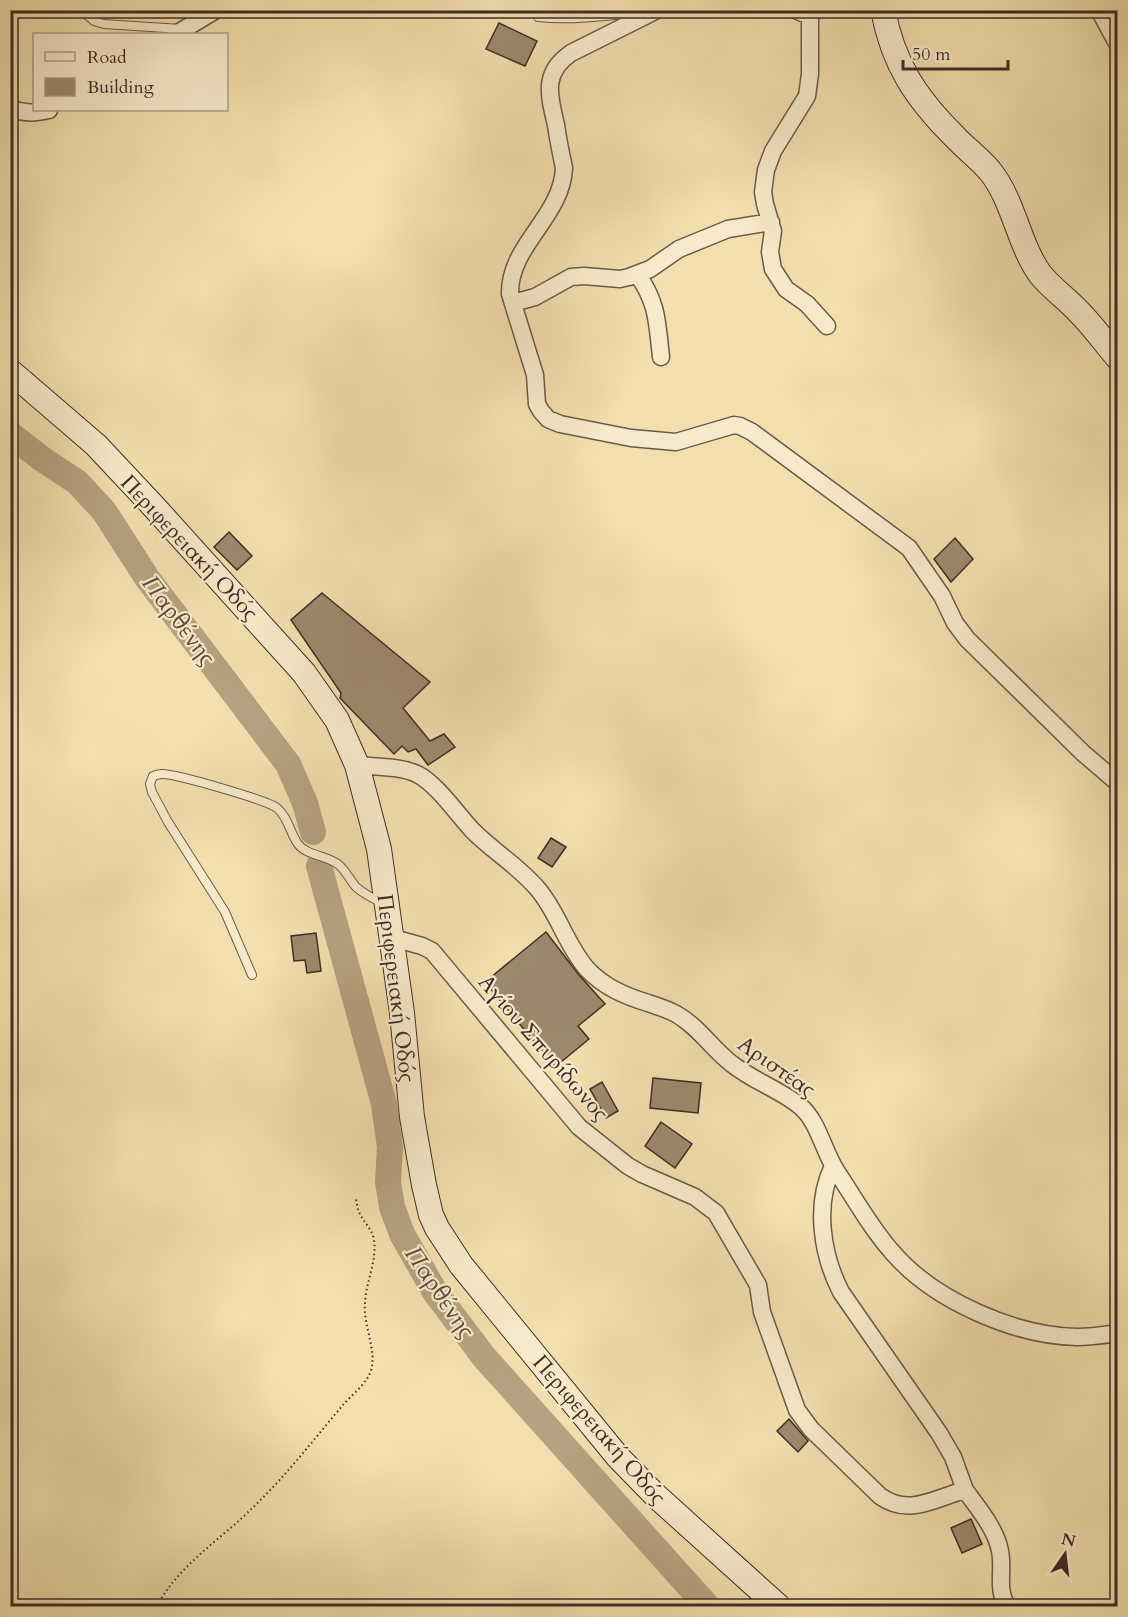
<svg xmlns="http://www.w3.org/2000/svg" width="1128" height="1617" viewBox="0 0 1128 1617" font-family="Cardo,serif">
	<style>
		.lines { fill: none; stroke-linecap: round; stroke-linejoin: round }
		.river { stroke: #b5a280; stroke-width: 26 }
		.building { fill: #9c8a6d; stroke: #3e2d26; stroke-width: 1.5 }
		.lane-casing { stroke: #6b5a48; stroke-width: 10 }
		.street-casing { stroke: #6b5a48; stroke-width: 19 }
		.secondary-casing { stroke: #3e2d26; stroke-width: 26 }
		.path { stroke: #3e2d26; stroke-width: 2; stroke-dasharray: 1.5 3; stroke-linecap: butt }
		.lane { stroke: #f7eaca; stroke-width: 8 }
		.street { stroke: #f7eaca; stroke-width: 16 }
		.secondary { stroke: #f7eaca; stroke-width: 24 }
		.labels { text-anchor: middle; stroke-width: 4.5; stroke-linejoin: round; paint-order: stroke }
		.street-label { font-size: 22px; fill: #3e2d26; stroke: #f7eaca }
		.water-label { font-size: 24px; font-style: italic; fill: #5c4a3c; stroke: #f7eaca }
	</style>
	<rect width="100%" height="100%" fill="#f3dfae"/>
	<filter id="stains"><feTurbulence type="fractalNoise" baseFrequency=".00333" numOctaves="4"/><feColorMatrix values="0 0 0 0 .2 0 0 0 0 .09 0 0 0 0 .02 0 0 0 .5 -.17"/></filter>
	<radialGradient id="worn" r=".72"><stop offset=".6" stop-color="#630" stop-opacity="0"/><stop offset="1" stop-color="#630" stop-opacity=".3"/></radialGradient>
	<g class="lines">
		<!-- river -->
		<path class="river" d="M 10,434 L 42,459 L 77,482 L 104,511 L 147,578 L 288,764 L 305,803 L 313,832
			M 319,866 L 384,1104 L 390,1147 L 388,1182 L 392,1207 L 402,1234 L 435,1292 L 484,1357 L 707,1606"/>
	</g>
	<!-- building -->
	<path class="building" d="M 499,23 L 537,41 L 525,66 L 486,49 Z
		M 229,532 L 252,556 L 237,570 L 214,547 Z
		M 955,538 L 973,559 L 951,582 L 934,559 Z
		M 322,593 L 430,682 L 403,708 L 430,741 L 444,734 L 455,747 L 428,765 L 416,749 L 408,752 L 402,746 L 394,754 L 340,698 L 341,693 L 291,620 Z
		M 551,838 L 566,847 L 552,867 L 538,858 Z
		M 546,932 L 579,975 L 605,1004 L 578,1026 L 589,1039 L 555,1067 L 485,982 Z
		M 316,933 L 321,971 L 307,973 L 305,960 L 294,961 L 291,936 Z
		M 653,1078 L 701,1083 L 698,1113 L 650,1108 Z
		M 602,1082 L 618,1111 L 606,1118 L 590,1089 Z
		M 661,1122 L 692,1144 L 675,1168 L 645,1146 Z
		M 789,1419 L 808,1441 L 798,1452 L 777,1431 Z
		M 971,1519 L 982,1544 L 962,1553 L 951,1528 Z"/>
	<g class="lines">
		<defs>
			<path id="lane" d="M 81,10 L 94,21 L 104,24 L 181,29
				M 538,17 C 575,21 605,15 642,13
				M 252,975 L 225,912 L 168,822 L 152,792 L 150,784 L 153,776 C 156,775 159,774 162,774 C 177,774 266,800 277,808 C 288,817 290,833 298,844 C 307,856 327,855 339,865 C 346,871 350,880 356,887 C 364,894 374,899 383,903"/>
			<path id="street" d="M 657,10 L 571,53 C 542,73 549,95 556,125 C 558,139 561,154 564,168 C 562,217 509,245 510,294 L 535,375 L 537,404 L 541,411 L 548,419 L 560,424 L 631,438 L 676,442 L 734,425 L 740,426 L 752,432 L 909,548 L 942,596 L 955,623 L 967,639 L 1083,753 L 1118,783
				M 795,10 L 810,16
				M 815,10 L 810,16 L 810,74 L 807,96 L 773,151 L 766,170 L 763,192 L 765,204 L 773,231 L 770,252 L 773,269 L 786,289 L 807,304 L 827,326
				M 1099,10 L 1118,45
				M 176,34 L 216,10
				M 10,108 C 24,114 35,113 49,110
				M 637,274 C 658,303 657,323 661,357
				M 513,303 L 535,297 L 571,277 L 584,276 L 620,279 L 629,277 L 650,269 L 679,249 L 728,229 L 771,222
				M 357,765 C 376,767 399,766 417,774 C 437,784 457,814 473,831 C 493,851 518,866 537,888 C 558,912 566,945 587,969 C 604,987 625,996 648,1003 C 657,1006 667,1009 676,1014 C 698,1026 712,1049 732,1064 C 753,1081 779,1089 800,1106 C 819,1122 823,1151 837,1172 C 855,1199 872,1230 894,1254 C 935,1301 1016,1336 1077,1337 C 1091,1337 1104,1335 1118,1333
				M 393,938 L 422,946 L 432,951 L 579,1127 L 628,1166 L 642,1174 L 695,1197 L 716,1213 L 758,1285 L 762,1312 L 797,1410 L 811,1429 L 880,1496 C 909,1517 935,1498 965,1490 C 978,1508 996,1529 1000,1551 C 1004,1570 996,1589 1007,1606
				M 833,1166 C 814,1205 822,1255 841,1292 L 939,1433 L 953,1457 L 965,1490"/>
			<path id="secondary" d="M 883,10 C 893,64 916,98 954,136 C 965,148 979,158 990,171 C 1014,201 1018,243 1040,274 C 1051,288 1067,299 1079,312 C 1093,326 1105,343 1118,358
				M 10,371 L 96,445 L 156,509 L 304,673 L 337,720 L 357,765 L 379,849 L 402,1013 L 412,1117 L 424,1185 L 431,1215 L 437,1228 L 461,1265 L 618,1457 L 655,1495 L 778,1606"/>
		</defs>
		<!-- lane casing -->
		<use href="#lane" class="lane-casing"/>
		<!-- street casing -->
		<use href="#street" class="street-casing"/>
		<!-- secondary casing -->
		<use href="#secondary" class="secondary-casing"/>
		<!-- path -->
		<path class="path" d="M 157,1606 C 177,1568 214,1544 245,1515 C 281,1482 311,1443 342,1406 C 352,1394 370,1382 372,1366 C 375,1345 363,1324 365,1303 C 366,1281 377,1262 374,1240 C 372,1228 363,1222 359,1212 C 357,1208 357,1203 356,1199"/>
		<!-- lane -->
		<use href="#lane" class="lane"/>
		<!-- street -->
		<use href="#street" class="street"/>
		<!-- secondary -->
		<use href="#secondary" class="secondary"/>
	</g>
	<g class="labels">
		<!-- street labels -->
		<g class="street-label">
			<text transform="translate(190 547) rotate(47)" y="8">Περιφερειακή Οδός</text>
			<text transform="translate(397 988) rotate(83)" y="8">Περιφερειακή Οδός</text>
			<text transform="translate(544 1047) rotate(49)" y="8">Αγίου Σπυρίδωνος</text>
			<text transform="translate(777 1066) rotate(35)" y="8">Αριστέας</text>
			<text transform="translate(600 1429) rotate(49)" y="8">Περιφερειακή Οδός</text>
		</g>
		<!-- water labels -->
		<g class="water-label">
			<text transform="translate(179 620) rotate(53)" y="8">Παρθένης</text>
			<text transform="translate(440 1292) rotate(56)" y="8">Παρθένης</text>
		</g>
	</g>
	<!-- margin -->
	<rect width="1128" height="1617" fill="none" stroke="#f3dfae" stroke-width="36"/>
	<rect x="12" y="12" width="1104" height="1593" fill="none" stroke="#3e2d26" stroke-width="3"/>
	<rect x="18" y="18" width="1092" height="1581" fill="none" stroke="#3e2d26" stroke-width="1.5"/>
	<!-- legend -->
	<rect x="33" y="33" width="195" height="78" fill="#f7eaca" stroke="#ad9e88" stroke-width="1.5"/>
	<rect x="45" y="52" width="30" height="9" fill="#f7eaca" stroke="#ad9e88" stroke-width="1.5"/>
	<text x="87" y="63" font-size="18" fill="#3e2d26">Road</text>
	<rect x="45" y="78" width="30" height="18" fill="#9c8a6d" stroke="#ad9e88" stroke-width="1.5"/>
	<text x="87" y="93" font-size="18" fill="#3e2d26">Building</text>
	<!-- north arrow -->
	<g transform="translate(1065 1554) rotate(14)" stroke="#f7eaca" stroke-width="4.5" paint-order="stroke">
	<path d="M0-4.5L10 22L0 15L-10 22Z" fill="#3e2d26"/>
	<text y="-9" font-size="16" font-weight="bold" text-anchor="middle" fill="#3e2d26">N</text>
	</g>
	<!-- scale -->
	<path d="M903 60v9h105v-9" fill="none" stroke="#3e2d26" stroke-width="3"/>
	<text x="912" y="60" font-size="18" fill="#3e2d26" stroke="#f7eaca" stroke-width="4.5" paint-order="stroke">50 m</text>
	<rect width="100%" height="100%" filter="url(#stains)"/>
	<rect width="100%" height="100%" fill="url(#worn)"/>
</svg>
